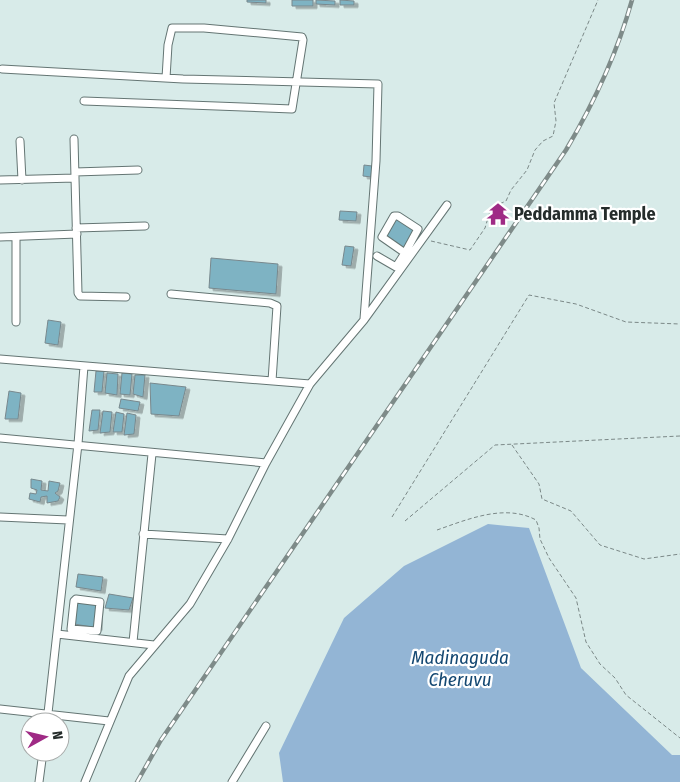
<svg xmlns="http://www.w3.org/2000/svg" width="680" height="782" viewBox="0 0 680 782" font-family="'Fira Sans Condensed',sans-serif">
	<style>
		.water { fill: #93b5d5 }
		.building { fill: #7eb3c3; stroke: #78888d; filter: url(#shadow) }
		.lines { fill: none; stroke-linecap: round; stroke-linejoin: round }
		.street-casing { stroke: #647573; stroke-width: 9 }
		.path { stroke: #7b8887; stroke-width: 1; stroke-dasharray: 4 2.5; stroke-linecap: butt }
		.street { stroke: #fff; stroke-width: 7 }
		.rail-casing { stroke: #7e8b89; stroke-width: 4.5 }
		.rail { stroke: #fff; stroke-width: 2.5; stroke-dasharray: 8; stroke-linecap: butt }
		.labels { text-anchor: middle; stroke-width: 4.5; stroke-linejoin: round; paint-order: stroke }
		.poi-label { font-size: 18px; font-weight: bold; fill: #252c2b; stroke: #fff; text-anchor: start }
		.water-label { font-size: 19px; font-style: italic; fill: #144872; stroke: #fff }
	</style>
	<defs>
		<filter id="shadow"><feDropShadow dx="4" dy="2.5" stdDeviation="0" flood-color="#0004"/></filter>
	</defs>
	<rect width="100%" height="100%" fill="#d8ebe9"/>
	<!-- water -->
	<path class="water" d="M 488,524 L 529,528 L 581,668 L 672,755 L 680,755 L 680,782 L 283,782 L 279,753 L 344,618 L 404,566 Z"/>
	<!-- building -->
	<path class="building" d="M 247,0 L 266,0 L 266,3 L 247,2 Z
		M 292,0 L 313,0 L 313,6 L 292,6 Z
		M 316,0 L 335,1 L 335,5 L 316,4 Z
		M 340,0 L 354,1 L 354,5 L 340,5 Z
		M 364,165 L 372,166 L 371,177 L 363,176 Z
		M 340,211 L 357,212 L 356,221 L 339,220 Z
		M 396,217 L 417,230 L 404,250 L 384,237 Z
		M 345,246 L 354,247 L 351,266 L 342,265 Z
		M 211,258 L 278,264 L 276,294 L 209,288 Z
		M 48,320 L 61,322 L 58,345 L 45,343 Z
		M 96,371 L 104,371 L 102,392 L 94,392 Z
		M 107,373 L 118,374 L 117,395 L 105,393 Z
		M 122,373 L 132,374 L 130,395 L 120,394 Z
		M 135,375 L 145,375 L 143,397 L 133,394 Z
		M 150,383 L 186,387 L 179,416 L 151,414 Z
		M 9,391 L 21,393 L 18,419 L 5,419 Z
		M 121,399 L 140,402 L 138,411 L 119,408 Z
		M 92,410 L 100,410 L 98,430 L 89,431 Z
		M 103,411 L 112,412 L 110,432 L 100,433 Z
		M 116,412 L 124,414 L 122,432 L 113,432 Z
		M 127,413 L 136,415 L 134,434 L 124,435 Z
		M 31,479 L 42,481 L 41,490 L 48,491 L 49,481 L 60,483 L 58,491 L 55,493 L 60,497 L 58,501 L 47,503 L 47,496 L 41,497 L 40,502 L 29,499 L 30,493 L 36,494 L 37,490 L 31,488 Z
		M 78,574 L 103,577 L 101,591 L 76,587 Z
		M 109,594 L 133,598 L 129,610 L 105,608 Z
		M 76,601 L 99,604 L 98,628 L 74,624 Z"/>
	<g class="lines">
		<defs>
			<path id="street" d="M 2,69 L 183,79 L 378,84 L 376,161 L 364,319
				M 84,101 L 292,109 L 303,40 L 302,37 L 204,28 L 172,28 L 168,45 L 166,78
				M 74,139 L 78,293 L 80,296 L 126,297
				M 20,141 L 22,180
				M 75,172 L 138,170
				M 0,180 L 75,178
				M 394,216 L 398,216 L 418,229 L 405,253 L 382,237 Z
				M 76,228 L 145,226
				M 0,237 L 77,234
				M 377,256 L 396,267 L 403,256
				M 171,294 L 270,303 L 277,306 L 272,381
				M 16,322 L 16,237
				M 0,359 L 310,384
				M 0,438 L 266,463
				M 0,517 L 68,520
				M 143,534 L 228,539
				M 76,599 L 100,602 L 97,631 L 71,629 L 74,601 Z
				M 57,634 L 154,645
				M 133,642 L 152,454
				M 0,709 L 109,721
				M 47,722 L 78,444 L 84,366
				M 39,782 L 43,752
				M 85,782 L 129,676 L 190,604 L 228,539 L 266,463 L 310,384 L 364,320 L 447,205
				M 232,782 L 266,726"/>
		</defs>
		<!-- street casing -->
		<use href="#street" class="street-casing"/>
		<!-- path -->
		<path class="path" d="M 431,241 L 470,250 L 485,228 L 491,208 L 506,201 L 511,190 L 527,170 L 535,150 L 543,141 L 553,136 L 556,121 L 554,103 L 598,0
			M 512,445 L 539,484 L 542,499 L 571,511 L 600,545 L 644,559 L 680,554
			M 392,517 L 529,295 L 576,304 L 626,322 L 680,324
			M 405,521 L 495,445 L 680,436
			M 437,530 C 466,520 505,503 536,520 L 539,528 L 540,539 L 549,558 L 576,598 L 586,642 L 600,664 L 615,678 L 626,695 L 680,738"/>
		<!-- street -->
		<use href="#street" class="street"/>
		<defs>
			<path id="rail" d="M 137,782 L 161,740 L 566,150 C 594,103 617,54 632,0"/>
		</defs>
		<!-- rail casing -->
		<use href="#rail" class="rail-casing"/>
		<!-- rail -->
		<use href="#rail" class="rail"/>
	</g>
	<!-- icons -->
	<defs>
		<symbol id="temple-bare" viewBox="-9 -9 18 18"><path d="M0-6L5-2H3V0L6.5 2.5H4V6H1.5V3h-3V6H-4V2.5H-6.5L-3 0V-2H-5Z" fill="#9f2a85" stroke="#fff" stroke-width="2.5" paint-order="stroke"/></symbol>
	</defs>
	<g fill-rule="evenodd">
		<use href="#temple-bare" x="482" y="198" width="32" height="32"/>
	</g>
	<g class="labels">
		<!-- poi labels -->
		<g class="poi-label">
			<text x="514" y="220">Peddamma Temple</text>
		</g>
		<!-- water labels -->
		<g class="water-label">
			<text x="460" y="664">Madinaguda<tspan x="460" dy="22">Cheruvu</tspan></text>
		</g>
	</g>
	<!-- north arrow -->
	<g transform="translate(45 737) rotate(82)"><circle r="24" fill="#ffffff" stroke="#a8abaa"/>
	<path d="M0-4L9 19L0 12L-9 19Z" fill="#9f2a85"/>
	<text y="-8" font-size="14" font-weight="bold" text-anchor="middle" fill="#252c2b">N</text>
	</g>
</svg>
